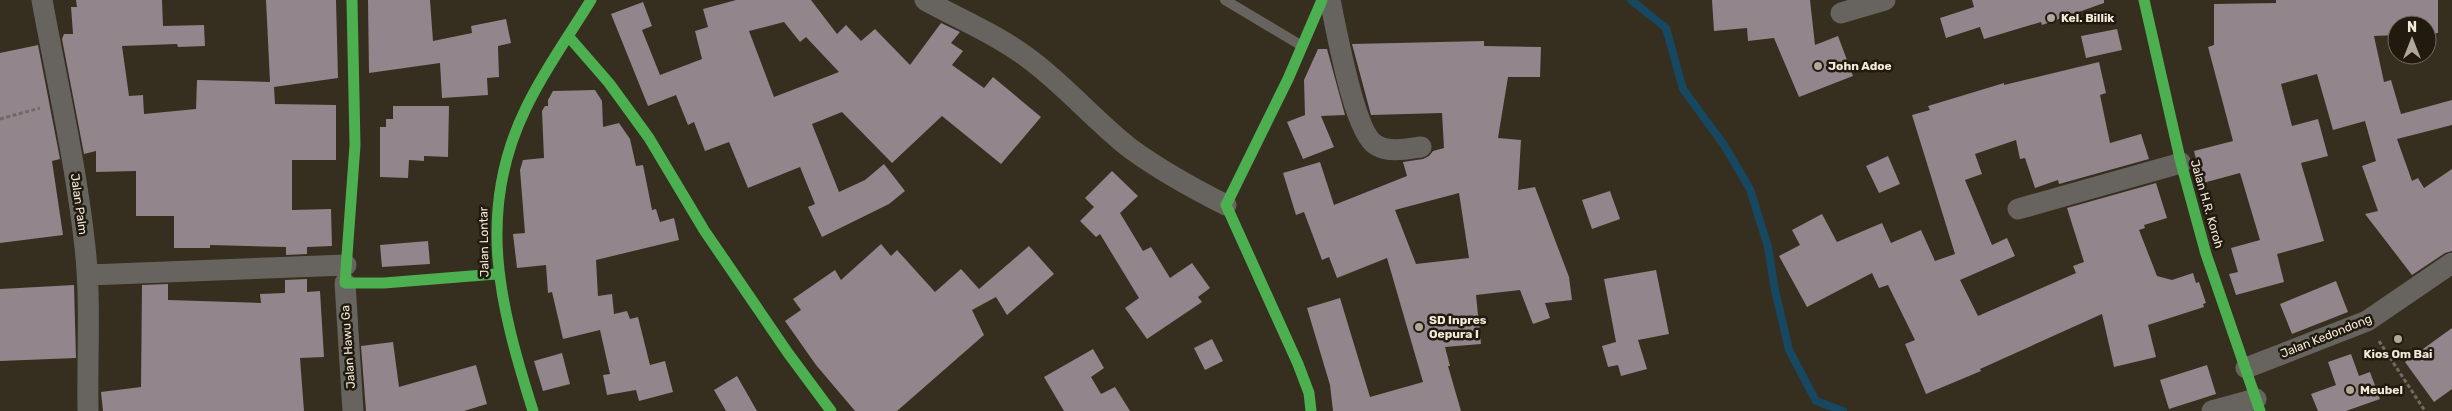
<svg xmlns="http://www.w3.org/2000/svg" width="2452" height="411" viewBox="0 0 2452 411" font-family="Rubik,sans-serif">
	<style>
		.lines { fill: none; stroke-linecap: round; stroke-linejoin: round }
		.stream { stroke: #174862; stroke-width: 8 }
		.building { fill: #92858b; fill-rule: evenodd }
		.path { stroke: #706b65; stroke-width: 3; stroke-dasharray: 4 2.5; stroke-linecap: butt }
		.lane { stroke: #67645f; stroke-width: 10 }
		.street { stroke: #67645f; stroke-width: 21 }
		.fast { stroke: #4caf50; stroke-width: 11 }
		.poi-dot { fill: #b1a899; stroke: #201a0f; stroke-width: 2 }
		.labels { text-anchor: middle; stroke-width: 5; stroke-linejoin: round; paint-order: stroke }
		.poi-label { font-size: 12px; font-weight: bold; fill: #f3eada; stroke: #201a0f; text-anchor: start }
		.street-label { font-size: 12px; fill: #f3eada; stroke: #201a0f }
	</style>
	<rect width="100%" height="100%" fill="#362e1f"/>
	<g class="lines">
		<!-- stream -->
		<path class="stream" d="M 1631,0 L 1666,28 L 1683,89 L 1724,145 L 1750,189 L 1768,247 L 1775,290 L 1789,350 L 1816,401 L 1843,411"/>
	</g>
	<!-- building -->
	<path class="building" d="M 76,0 L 162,0 L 163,26 L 204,25 L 205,46 L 178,47 L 177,44 L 122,46 L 129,96 L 143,95 L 144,114 L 196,109 L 197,80 L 270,82 L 266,0 L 336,0 L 338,78 L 274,87 L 275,104 L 336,105 L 336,160 L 292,160 L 292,210 L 331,209 L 332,246 L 307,247 L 307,254 L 286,255 L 286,247 L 210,245 L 210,248 L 174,248 L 174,216 L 136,216 L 136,171 L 96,172 L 96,151 L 84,154 L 62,39 L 64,34 L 73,34 L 71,7 L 77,7 Z
		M 368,0 L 430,0 L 433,41 L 472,33 L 471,26 L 506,19 L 511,43 L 498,46 L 499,77 L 487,78 L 488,95 L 442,98 L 440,63 L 369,73 Z
		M 736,0 L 811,0 L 837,34 L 846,25 L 861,41 L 875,29 L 910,65 L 941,23 L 960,32 L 951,43 L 963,51 L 952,65 L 984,88 L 993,77 L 1041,117 L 1001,164 L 942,116 L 892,163 L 842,112 L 812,124 L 839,192 L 865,180 L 884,164 L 905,191 L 889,204 L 822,237 L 808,207 L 815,204 L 800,167 L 748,188 L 729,142 L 705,151 L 694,122 L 688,125 L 676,95 L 648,106 L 611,14 L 643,2 L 652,26 L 642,30 L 660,75 L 702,59 L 695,31 L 708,27 L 703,9 ZM 784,22 L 800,42 L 806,37 L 839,72 L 774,97 L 749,31 Z
		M 1712,0 L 1810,0 L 1815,45 L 1838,36 L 1853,76 L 1799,97 L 1774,38 L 1748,41 L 1747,28 L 1714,31 Z
		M 1972,0 L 2104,0 L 2104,3 L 2042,25 L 2041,22 L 1984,39 L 1980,27 L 1946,38 L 1940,18 L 1974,7 Z
		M 2276,0 L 2438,0 L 2438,33 L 2427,34 L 2427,25 L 2397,25 L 2397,35 L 2374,36 L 2384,82 L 2391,80 L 2401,114 L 2452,100 L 2452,125 L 2397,139 L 2412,181 L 2418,178 L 2424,188 L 2452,169 L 2452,251 L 2445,253 L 2412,275 L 2365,214 L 2378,211 L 2362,166 L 2376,161 L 2365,121 L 2333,130 L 2317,74 L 2281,84 L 2292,126 L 2318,119 L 2328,156 L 2301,163 L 2324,241 L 2277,254 L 2284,282 L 2236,295 L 2229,274 L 2238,272 L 2231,248 L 2260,240 L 2240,173 L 2203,183 L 2196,159 L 2194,151 L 2233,141 L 2208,47 L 2214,45 L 2214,4 L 2276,3 Z
		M 2117,29 L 2122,50 L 2086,58 L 2081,36 Z
		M 1484,41 L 1484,46 L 1541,47 L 1540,77 L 1508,77 L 1498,138 L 1521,140 L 1518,190 L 1535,187 L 1569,277 L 1572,300 L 1545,303 L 1550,318 L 1533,324 L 1520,290 L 1476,295 L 1481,344 L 1445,347 L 1450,366 L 1448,366 L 1461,411 L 1333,411 L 1330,385 L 1307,308 L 1340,298 L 1370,397 L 1423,382 L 1387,258 L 1337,278 L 1329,257 L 1322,260 L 1304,212 L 1296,215 L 1283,173 L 1320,162 L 1334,205 L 1407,176 L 1403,162 L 1423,159 L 1429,156 L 1433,151 L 1444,148 L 1442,113 L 1371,115 L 1352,44 ZM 1459,193 L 1469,258 L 1416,264 L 1395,210 Z
		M 38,45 L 60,159 L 52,161 L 63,235 L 0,243 L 0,53 Z
		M 1318,49 L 1327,49 L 1345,115 L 1321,116 L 1334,147 L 1303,159 L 1287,122 L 1305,115 L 1304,80 Z
		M 2099,62 L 2106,93 L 2100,95 L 2110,143 L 2141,134 L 2149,159 L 2059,184 L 2058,180 L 2035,188 L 2025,158 L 2020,159 L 2016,140 L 1975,154 L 1982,174 L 1965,180 L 1992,245 L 2007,238 L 2015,256 L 1960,280 L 1978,316 L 2076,273 L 2073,266 L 2084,262 L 2067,208 L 2156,183 L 2167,218 L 2144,225 L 2145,228 L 2139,230 L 2157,276 L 2172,280 L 2193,273 L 2196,283 L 2199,282 L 2206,303 L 2203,304 L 2204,307 L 2148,325 L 2156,357 L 2114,367 L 2102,314 L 1980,369 L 1981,371 L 1926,394 L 1905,344 L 1915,340 L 1888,285 L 1879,288 L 1872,273 L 1807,307 L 1779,256 L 1800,245 L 1792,230 L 1822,214 L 1837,242 L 1882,223 L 1891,243 L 1921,230 L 1935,261 L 1955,254 L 1912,115 L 1930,110 L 1928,106 L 2004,83 L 2004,85 Z
		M 595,90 L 602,101 L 603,127 L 619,123 L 630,139 L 636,166 L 643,165 L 652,210 L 656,209 L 660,222 L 674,218 L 679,240 L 596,260 L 598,296 L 612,294 L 614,314 L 627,311 L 630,319 L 638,317 L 650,365 L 665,361 L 673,392 L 639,401 L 636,390 L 607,395 L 603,375 L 610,374 L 600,330 L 563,339 L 552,292 L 548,293 L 546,265 L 517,268 L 513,234 L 525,233 L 520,170 L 523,160 L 544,158 L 542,111 L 545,106 L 548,106 L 548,100 L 553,91 Z
		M 393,106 L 449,106 L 448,157 L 424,156 L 424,161 L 409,160 L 408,178 L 380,177 L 380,127 L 386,127 L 386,119 L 393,119 Z
		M 1888,156 L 1900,184 L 1879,193 L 1866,166 Z
		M 1112,171 L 1138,196 L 1120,213 L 1143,251 L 1151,247 L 1170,278 L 1192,263 L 1210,288 L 1198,297 L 1202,302 L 1147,339 L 1125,308 L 1139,298 L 1100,234 L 1096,237 L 1080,221 L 1094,207 L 1085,198 Z
		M 1610,191 L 1620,219 L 1592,229 L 1582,200 Z
		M 428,241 L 430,264 L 382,267 L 380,245 Z
		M 881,244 L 891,256 L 897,250 L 935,292 L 961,269 L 979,289 L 1029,246 L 1054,274 L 1007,315 L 996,297 L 972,310 L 984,335 L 897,411 L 855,411 L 816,365 L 785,321 L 801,310 L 793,299 L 835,270 L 841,280 Z
		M 1656,270 L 1669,334 L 1638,340 L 1647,369 L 1621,376 L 1618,365 L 1608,367 L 1602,346 L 1616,342 L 1604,279 Z
		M 307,279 L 307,292 L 320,291 L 324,357 L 300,358 L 304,411 L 103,411 L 101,392 L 141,387 L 142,285 L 168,284 L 168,300 L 261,303 L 260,294 L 285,293 L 285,280 Z
		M 2336,281 L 2348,312 L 2292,334 L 2280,304 Z
		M 74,285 L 76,358 L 0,361 L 0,289 Z
		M 2452,328 L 2452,389 L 2434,402 L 2405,362 Z
		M 1212,339 L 1223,361 L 1205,370 L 1194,348 Z
		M 393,342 L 399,387 L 476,365 L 487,404 L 464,411 L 366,411 L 361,346 Z
		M 1093,349 L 1104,368 L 1091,377 L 1101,394 L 1115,387 L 1130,411 L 1064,411 L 1044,377 Z
		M 562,353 L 570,384 L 543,391 L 534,361 Z
		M 2351,354 L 2359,376 L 2370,372 L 2380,399 L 2346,411 L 2318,411 L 2311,394 L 2336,385 L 2328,362 Z
		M 2207,365 L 2216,394 L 2169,409 L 2160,380 Z
		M 737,376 L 757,411 L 726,411 L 714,390 Z"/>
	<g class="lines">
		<!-- path -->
		<path class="path" d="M 0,119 L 40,108
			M 2379,341 L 2425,411"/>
		<!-- lane -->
		<path class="lane" d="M 1225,0 L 1302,46"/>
		<!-- street -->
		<path class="street" d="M 42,0 C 57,82 76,164 85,247 C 91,301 87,357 88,411
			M 925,0 C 959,19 996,34 1028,58 C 1065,85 1095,121 1131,149 C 1160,170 1194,189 1226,205
			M 1330,0 C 1336,27 1354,133 1376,145 C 1389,153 1407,149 1421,147
			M 1841,13 L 1885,0
			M 2018,209 L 2181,163
			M 88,275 L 346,265
			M 345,283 L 353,411
			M 2246,368 L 2367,321 L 2452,263
			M 2212,411 L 2256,399"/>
		<!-- fast -->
		<path class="fast" d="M 352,0 L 355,145 L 345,283 L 384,283 L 496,274
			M 2144,0 L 2181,163 L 2206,254 L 2260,411
			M 569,37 L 609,83 L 649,138 L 704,230 L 788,353 L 831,411
			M 533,411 C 500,306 475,212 526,108 C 544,70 569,36 591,0
			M 1311,411 L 1309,393 L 1298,364 L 1226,205 L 1288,79 L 1322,0"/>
	</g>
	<!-- markers -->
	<g class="poi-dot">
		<circle cx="2051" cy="18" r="5"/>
		<circle cx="1818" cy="66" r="5"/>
		<circle cx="1419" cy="327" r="5"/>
		<circle cx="2398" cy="339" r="5"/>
		<circle cx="2350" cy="390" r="5"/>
	</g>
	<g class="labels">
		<!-- poi labels -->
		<g class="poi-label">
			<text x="2061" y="22">Kel. Billik</text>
			<text x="1828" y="70">John Adoe</text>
			<text x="1429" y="324">SD Inpres<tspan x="1429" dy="14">Oepura I</tspan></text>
			<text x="2398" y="358" text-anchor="middle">Kios Om Bai</text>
			<text x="2360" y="394">Meubel</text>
		</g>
		<!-- street labels -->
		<g class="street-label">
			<text transform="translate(79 204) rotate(82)" y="4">Jalan Palm</text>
			<text transform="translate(2207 204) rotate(74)" y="4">Jalan H.R. Koroh</text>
			<text transform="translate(484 242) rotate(-91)" y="4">Jalan Lontar</text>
			<text transform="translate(2326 336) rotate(-22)" y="4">Jalan Kedondong</text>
			<text transform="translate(348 347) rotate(-94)" y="4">Jalan Hawu Ga</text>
		</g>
	</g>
	<!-- north arrow -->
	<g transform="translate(2412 40)"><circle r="24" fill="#201a0f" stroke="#746d60"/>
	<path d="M0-4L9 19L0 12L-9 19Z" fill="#b1a899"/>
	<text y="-8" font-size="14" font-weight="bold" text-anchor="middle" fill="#f3eada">N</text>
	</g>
</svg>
